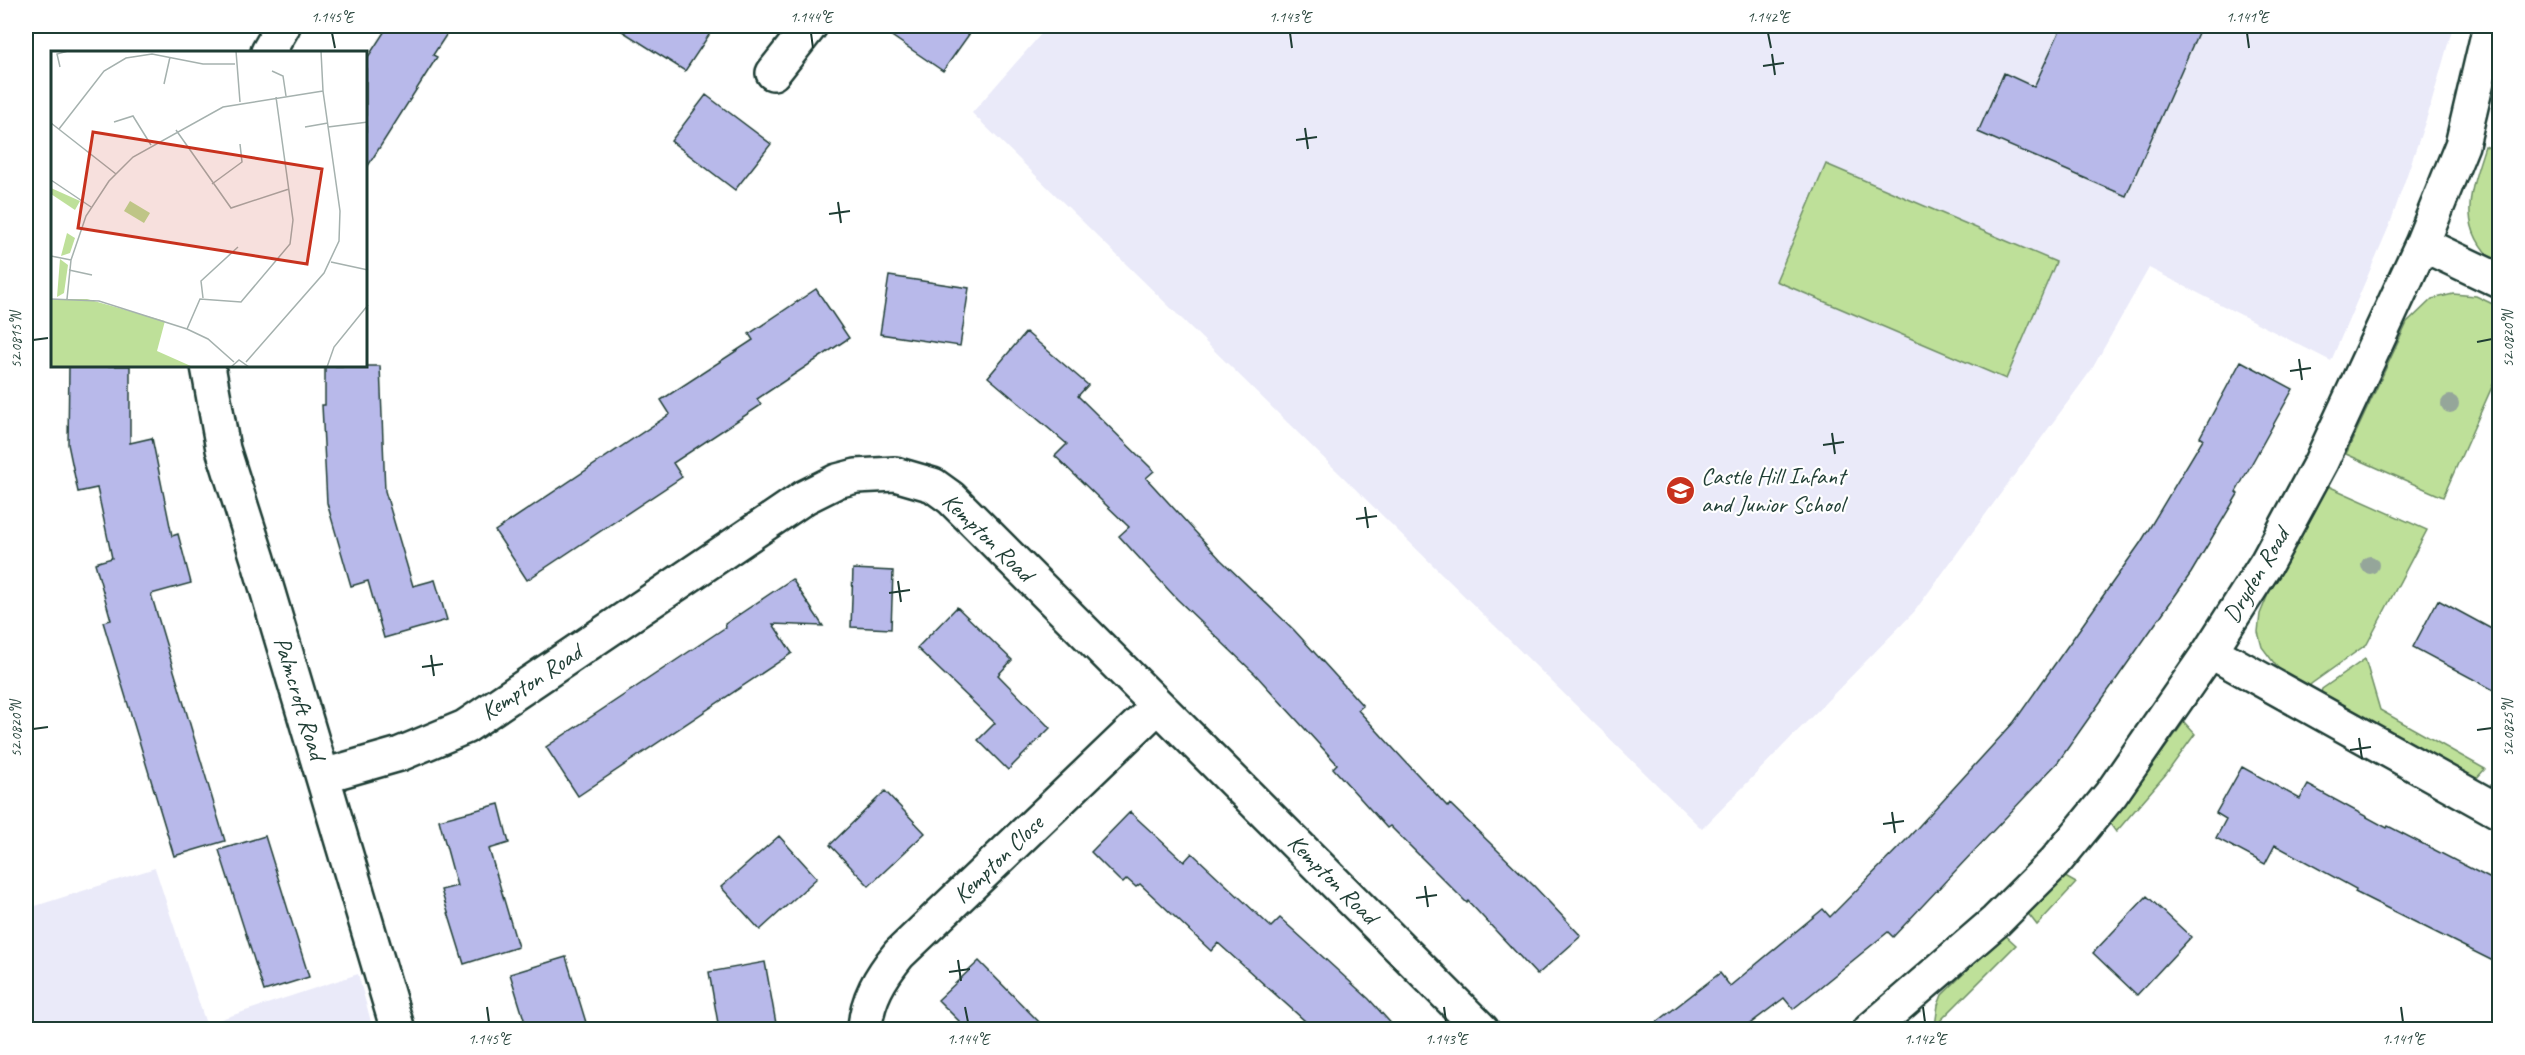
<svg xmlns="http://www.w3.org/2000/svg" width="2525" height="1055" viewBox="0 0 2525 1055" font-family="Caveat,sans-serif">
	<style>
		.built { fill: #eaeaf9 }
		.green { fill: #bee099; stroke: #6e8e66; stroke-width: 1.5 }
		.building { fill: #b8b9ea; stroke: #1f3d34; stroke-width: 1.5 }
		.lines { fill: none; stroke-linecap: round; stroke-linejoin: round }
		.minor-casing { stroke: #1f3d34; stroke-width: 38 }
		.minor { stroke: #fff; stroke-width: 33 }
		.tree { fill: #95a69a }
		.ticks { fill: none; stroke: #1f3d34; stroke-width: 2 }
		.labels { text-anchor: middle; stroke-width: 4.5; stroke-linejoin: round; paint-order: stroke }
		.poi-label { font-size: 24px; fill: #1f3d34; stroke: #fff; text-anchor: start }
		.street-label { font-size: 24px; fill: #1f3d34; stroke: #fff }
		.inset-road { fill: none; stroke: #a5b1ae; stroke-width: 1.5 }
		.view { fill: #c8321e; fill-opacity: 0.15; stroke: #c8321e; stroke-width: 3 }
		.inset-edge { fill: none; stroke: #1f3d34; stroke-width: 3 }
		.neatline { fill: none; stroke: #1f3d34; stroke-width: 2 }
		.ticks-label { font-size: 15px; text-anchor: middle; fill: #1f3d34 }
	</style>
	<rect width="100%" height="100%" fill="#fff"/>
	<filter id="ink" filterUnits="userSpaceOnUse"><feTurbulence type="fractalNoise" baseFrequency=".0167" numOctaves="2"/><feDisplacementMap in="SourceGraphic" scale="12" xChannelSelector="R" yChannelSelector="G"/><feConvolveMatrix kernelMatrix="1 2 1 2 8 2 1 2 1" color-interpolation-filters="sRGB"/></filter>
	<g filter="url(#ink)">
		<!-- built -->
		<path class="built" d="M 1048,26 L 2453,26 L 2430,108 L 2390,224 L 2331,361 L 2149,268 L 2092,369 L 1914,612 L 1702,829 L 972,113 Z
			M 155,868 L 206,1024 L 358,974 L 373,1029 L 26,1029 L 26,909 Z"/>
		<!-- green -->
		<path class="green" d="M 2485,146 L 2499,152 L 2499,266 C 2455,229 2470,193 2485,146 Z
			M 1826,164 L 2056,262 L 2006,379 L 1776,281 Z
			M 2453,294 L 2476,296 L 2499,307 L 2499,371 L 2443,497 L 2346,454 L 2407,323 L 2432,299 Z
			M 2328,486 L 2427,530 L 2367,644 L 2311,684 L 2307,691 L 2280,671 L 2262,647 L 2258,632 L 2260,614 L 2269,592 Z
			M 2365,659 L 2380,710 L 2485,769 L 2473,782 L 2320,696 L 2322,689 Z
			M 2184,722 L 2195,734 L 2166,774 L 2116,832 L 2108,821 L 2132,794 Z
			M 2060,874 L 2076,883 L 2037,925 L 2026,911 Z
			M 2004,934 L 2016,945 L 1935,1026 L 1938,1005 L 1942,995 Z"/>
		<!-- building -->
		<path class="building" d="M 388,26 L 452,26 L 433,55 L 437,57 L 366,169 L 366,60 Z
			M 614,26 L 715,26 L 685,71 Z
			M 877,26 L 975,26 L 943,71 Z
			M 2062,26 L 2201,26 L 2126,196 L 1978,132 L 2004,73 L 2034,87 Z
			M 706,95 L 771,144 L 735,190 L 671,141 Z
			M 889,276 L 969,288 L 960,346 L 880,334 Z
			M 816,289 L 849,338 L 757,399 L 761,405 L 673,463 L 682,477 L 527,580 L 495,531 L 670,414 L 661,400 L 753,340 L 749,334 Z
			M 1026,332 L 1088,385 L 1078,396 L 1154,471 L 1146,478 L 1221,560 L 1294,630 L 1363,706 L 1358,710 L 1403,759 L 1448,807 L 1450,804 L 1534,886 L 1581,936 L 1537,975 L 1468,901 L 1467,903 L 1390,826 L 1387,828 L 1333,768 L 1337,764 L 1255,674 L 1177,599 L 1119,536 L 1129,527 L 1055,456 L 1067,444 L 988,377 Z
			M 2241,361 L 2293,389 L 2236,492 L 2238,494 L 2191,573 L 2058,762 L 1893,937 L 1888,932 L 1793,1009 L 1784,998 L 1743,1029 L 1648,1029 L 1720,973 L 1730,986 L 1823,909 L 1830,917 L 1909,837 L 2014,722 L 2141,542 L 2203,439 L 2200,437 Z
			M 69,366 L 130,366 L 130,443 L 152,438 L 172,536 L 178,534 L 191,583 L 151,594 L 225,841 L 174,856 L 103,622 L 111,620 L 95,563 L 112,558 L 97,488 L 78,492 L 68,444 Z
			M 325,366 L 380,366 L 385,491 L 413,586 L 435,580 L 447,620 L 384,638 L 368,581 L 351,586 L 327,503 L 322,405 L 325,405 Z
			M 853,569 L 893,571 L 891,629 L 851,627 Z
			M 792,579 L 823,626 L 773,624 L 792,653 L 578,796 L 546,747 L 726,627 L 725,624 Z
			M 2438,600 L 2499,633 L 2499,693 L 2413,647 Z
			M 957,607 L 1012,660 L 998,675 L 1050,728 L 1008,770 L 978,740 L 995,723 L 917,648 Z
			M 2242,767 L 2300,799 L 2308,785 L 2387,828 L 2388,826 L 2499,883 L 2499,964 L 2355,892 L 2356,889 L 2275,845 L 2265,864 L 2216,838 L 2226,819 L 2216,813 Z
			M 885,791 L 925,833 L 869,886 L 830,845 Z
			M 499,804 L 509,843 L 489,849 L 518,947 L 464,964 L 441,890 L 457,886 L 439,820 Z
			M 1130,812 L 1184,862 L 1192,853 L 1271,927 L 1280,918 L 1369,999 L 1396,1029 L 1314,1029 L 1218,943 L 1211,951 L 1140,884 L 1136,887 L 1127,879 L 1123,883 L 1119,880 L 1091,852 Z
			M 265,836 L 309,977 L 264,991 L 219,850 Z
			M 779,836 L 817,878 L 760,930 L 721,887 Z
			M 2147,896 L 2191,937 L 2137,995 L 2093,953 Z
			M 566,957 L 588,1029 L 527,1029 L 510,974 Z
			M 979,961 L 1046,1029 L 967,1029 L 938,1000 Z
			M 765,962 L 777,1029 L 719,1029 L 709,972 Z"/>
		<g class="lines">
			<defs>
				<path id="minor" d="M 268,52 L 283,26
					M 773,73 L 810,26
					M 2422,244 L 2500,281
					M 208,366 L 223,449 L 258,559 L 398,1030
					M 2210,651 L 2500,812
					M 323,776 L 400,754 L 465,727 L 805,497 L 837,481 L 856,476 L 895,474 L 933,485 L 951,498 L 1482,1030
					M 865,1030 C 866,1000 881,976 899,954 L 1158,706
					M 1870,1030 L 1996,921 L 2055,862 L 2111,794 L 2210,651 L 2267,562 L 2321,462 L 2422,244 L 2462,145 L 2490,26"/>
			</defs>
			<!-- minor casing -->
			<use href="#minor" class="minor-casing"/>
			<!-- minor -->
			<use href="#minor" class="minor"/>
		</g>
		<!-- trees -->
		<g class="tree">
			<circle cx="2450" cy="404" r="9"/>
			<circle cx="2370" cy="565" r="9"/>
		</g>
	</g>
	<!-- ticks -->
	<path class="ticks" d="M 332,33 L 335,48M 811,33 L 813,48M 1290,33 L 1292,48M 1768,33 L 1771,48M 2247,33 L 2249,48M 1772,54 L 1775,75M 1763,66 L 1784,63M 1305,128 L 1308,149M 1296,140 L 1317,137M 838,202 L 841,223M 829,214 L 850,211M 33,340 L 48,338M 2477,342 L 2492,339M 2299,359 L 2302,380M 2290,371 L 2311,368M 1832,433 L 1835,454M 1823,445 L 1844,442M 1365,507 L 1368,528M 1356,519 L 1377,516M 898,581 L 901,602M 889,593 L 910,590M 431,655 L 434,676M 422,667 L 443,664M 33,729 L 48,727M 2477,730 L 2492,728M 2359,738 L 2362,759M 2350,750 L 2371,747M 1892,812 L 1895,833M 1883,824 L 1904,821M 1425,886 L 1428,907M 1416,898 L 1437,895M 958,960 L 961,981M 949,972 L 970,969M 487,1007 L 489,1022M 965,1007 L 968,1022M 1444,1007 L 1446,1022M 1923,1007 L 1925,1022M 2401,1007 L 2403,1022"/>
	<!-- icons -->
	<defs>
		<symbol id="school-disc" viewBox="-11 -11 22 22"><circle r="9.5" fill="#c8321e" stroke="#fff"/><path d="M0-5L7-2L0 1L-7-2ZM-4 1L0 2.5L4 1V4Q0 6-4 4Z" fill="#fff"/></symbol>
	</defs>
	<g fill-rule="evenodd">
		<use href="#school-disc" x="1664" y="474" width="33" height="33"/>
	</g>
	<g class="labels">
		<!-- poi labels -->
		<g class="poi-label">
			<text x="1701" y="484">Castle Hill Infant<tspan x="1701" dy="28">and Junior School</tspan></text>
		</g>
		<!-- street labels -->
		<g class="street-label">
			<text transform="translate(988 537) rotate(44)" y="8">Kempton Road</text>
			<text transform="translate(2256 575) rotate(-59)" y="8">Dryden Road</text>
			<text transform="translate(531 682) rotate(-34)" y="8">Kempton Road</text>
			<text transform="translate(300 698) rotate(73)" y="8">Palmcroft Road</text>
			<text transform="translate(998 859) rotate(-44)" y="8">Kempton Close</text>
			<text transform="translate(1333 879) rotate(45)" y="8">Kempton Road</text>
		</g>
	</g>
	<!-- overview -->
	<g transform="translate(51 51)">
		<rect width="316" height="316" fill="#fff"/>
		<path d="M 0,137 L 29,150 L 24,159 L 0,143 ZM 79,150 L 99,162 L 93,172 L 73,160 ZM 16,182 L 24,187 L 19,202 L 10,205 ZM 9,208 L 17,214 L 13,242 L 6,246 ZM 0,248 L 36,248 L 114,270 L 106,300 L 142,316 L 1,316 Z" fill="#bee099"/>
		<path class="inset-road" d="M 185,0 L 189,51M 9,16 L 6,3 L 17,0M 221,20 L 232,25 L 235,45M 113,33 L 119,6M 63,71 L 82,65 L 100,94M 0,72 L 65,123M 254,76 L 277,72M 277,76 L 317,71M 8,78 L 53,20 L 75,7 L 101,3 L 152,13 L 184,13M 125,79 L 180,157 L 238,138M 0,129 L 40,156M 161,133 L 191,111 L 189,93M 0,205 L 20,209M 280,211 L 317,219M 18,219 L 41,224M 152,247 L 150,230 L 187,196M 0,248 L 48,250 L 136,278 L 157,288 L 183,311M 16,248 L 20,209 L 35,165 L 58,130 L 82,106 L 172,56 L 272,40M 136,278 L 149,248 L 190,251 L 239,193 L 242,169 L 225,46M 195,311 L 273,222 L 288,190 L 289,160 L 272,40 L 270,0M 180,316 L 188,309 L 198,316M 276,316 L 283,296 L 317,254"/>
		<path class="view" d="M 42,81 L 271,118 L 256,213 L 27,177 Z"/>
		<rect width="316" height="316" class="inset-edge"/>
	</g>
	<!-- margin -->
	<rect width="2525" height="1055" fill="none" stroke="#fff" stroke-width="66"/>
	<rect x="33" y="33" width="2459" height="989" class="neatline"/>
	<g class="ticks-label">
		<text x="332" y="22">1.145°E</text>
		<text x="811" y="22">1.144°E</text>
		<text x="1290" y="22">1.143°E</text>
		<text x="1768" y="22">1.142°E</text>
		<text x="2247" y="22">1.141°E</text>
		<text transform="translate(2508 339) rotate(-90)" y="5">52.0820°N</text>
		<text transform="translate(16 340) rotate(-90)" y="5">52.0815°N</text>
		<text transform="translate(2508 728) rotate(-90)" y="5">52.0825°N</text>
		<text transform="translate(16 729) rotate(-90)" y="5">52.0820°N</text>
		<text x="489" y="1044">1.145°E</text>
		<text x="968" y="1044">1.144°E</text>
		<text x="1446" y="1044">1.143°E</text>
		<text x="1925" y="1044">1.142°E</text>
		<text x="2403" y="1044">1.141°E</text>
	</g>
</svg>
